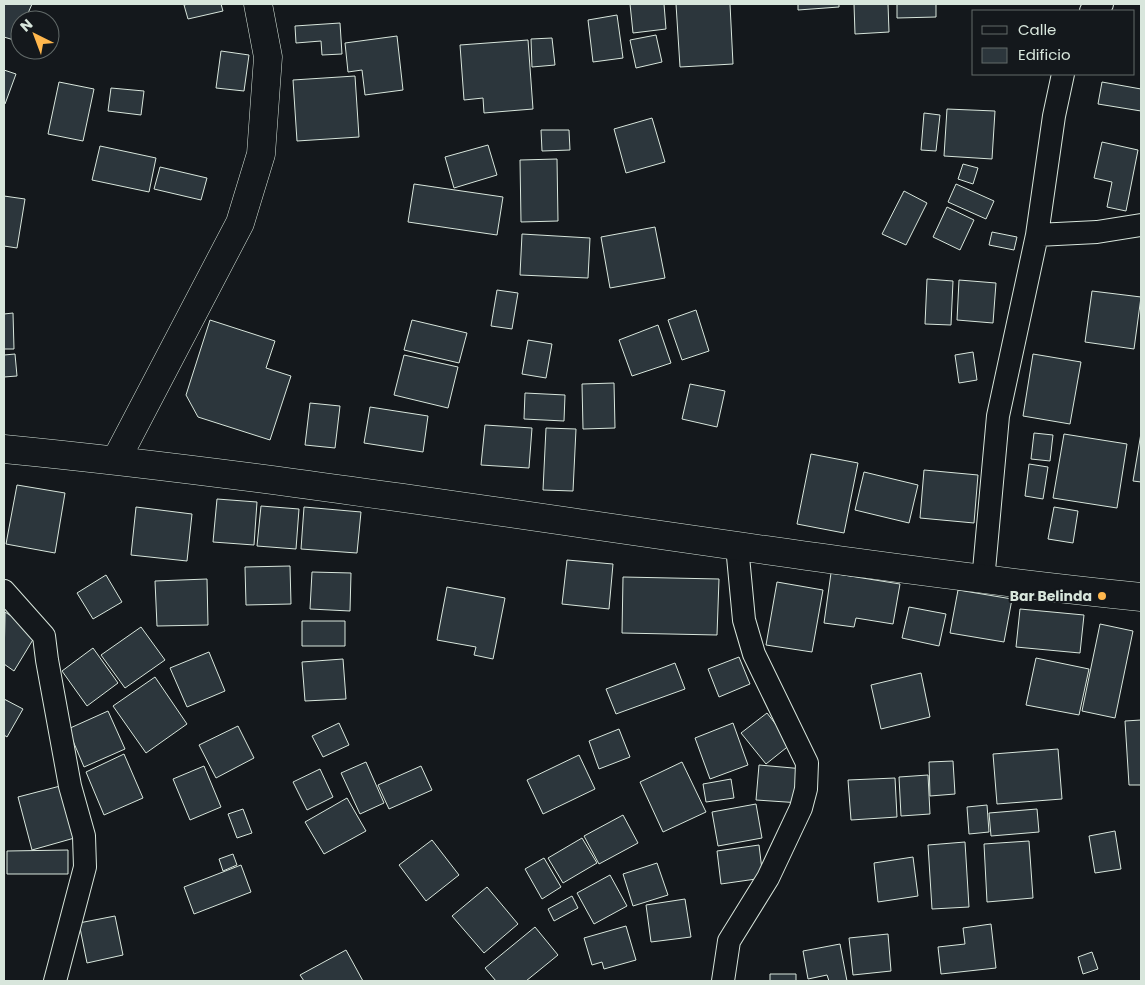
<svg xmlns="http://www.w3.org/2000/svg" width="1145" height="985" viewBox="0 0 1145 985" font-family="Poppins,sans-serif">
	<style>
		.building { fill: #2c363c; stroke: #d8e6dc }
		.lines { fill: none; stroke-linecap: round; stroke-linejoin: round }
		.street-casing { stroke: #d8e6dc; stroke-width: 24 }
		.secondary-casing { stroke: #d8e6dc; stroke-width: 29 }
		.street { stroke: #14181c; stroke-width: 22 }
		.secondary { stroke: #14181c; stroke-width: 28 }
		.poi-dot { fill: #ffb74d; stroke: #14181c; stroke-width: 2 }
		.labels { text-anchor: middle; stroke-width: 4; stroke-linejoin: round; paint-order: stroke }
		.poi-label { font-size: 14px; font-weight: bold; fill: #d8e6dc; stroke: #14181c; text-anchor: end }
	</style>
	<rect width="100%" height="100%" fill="#14181c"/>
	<!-- building -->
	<path class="building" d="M 4,4 L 32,4 L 25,20 L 20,20 L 20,34 L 17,41 L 4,37 Z
		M 189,4 L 221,4 L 223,11 L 188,19 L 184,5 Z
		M 630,4 L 664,4 L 666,29 L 633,33 Z
		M 676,4 L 730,4 L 733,64 L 680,67 Z
		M 798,4 L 839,4 L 839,7 L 798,10 Z
		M 854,4 L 888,4 L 889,32 L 855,34 Z
		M 897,4 L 936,4 L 936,17 L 897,18 Z
		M 617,15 L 623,58 L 593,62 L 588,20 Z
		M 340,23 L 342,54 L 322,55 L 321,41 L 296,43 L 295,26 Z
		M 656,35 L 662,62 L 636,68 L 630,40 Z
		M 397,36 L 403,90 L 365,95 L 362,70 L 348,72 L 345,43 Z
		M 552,38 L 555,65 L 532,67 L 531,39 Z
		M 528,40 L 533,109 L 484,113 L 483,98 L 464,100 L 460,45 Z
		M 221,51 L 249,55 L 244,91 L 216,88 Z
		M 4,70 L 16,74 L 5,104 L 4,103 Z
		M 355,76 L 359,137 L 297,141 L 293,80 Z
		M 59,82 L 94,89 L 83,141 L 48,134 Z
		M 1102,82 L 1141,89 L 1141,111 L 1098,104 Z
		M 111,88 L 144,91 L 141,115 L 108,111 Z
		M 947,109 L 995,111 L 992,159 L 944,156 Z
		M 924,113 L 940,115 L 936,151 L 921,150 Z
		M 652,118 L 665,162 L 626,173 L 614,129 Z
		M 541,130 L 569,130 L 570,150 L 542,151 Z
		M 1102,142 L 1138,150 L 1126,211 L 1107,207 L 1112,182 L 1094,178 Z
		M 488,145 L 497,175 L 454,188 L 445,157 Z
		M 100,146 L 156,158 L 149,192 L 92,180 Z
		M 557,159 L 558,221 L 521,222 L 520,160 Z
		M 963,164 L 978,168 L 973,184 L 958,179 Z
		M 160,167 L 207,178 L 201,200 L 154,189 Z
		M 414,184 L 503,197 L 497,235 L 408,222 Z
		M 956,184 L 994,201 L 986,219 L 948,202 Z
		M 904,191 L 927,203 L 906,245 L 882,234 Z
		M 4,196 L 25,199 L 17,248 L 4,246 Z
		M 947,207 L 974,220 L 960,250 L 933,237 Z
		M 655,227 L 665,278 L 610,288 L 601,237 Z
		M 992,232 L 1017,237 L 1014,250 L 989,245 Z
		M 522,234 L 590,238 L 588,278 L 520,275 Z
		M 927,279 L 953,281 L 951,325 L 925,324 Z
		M 959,280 L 996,283 L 993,323 L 957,320 Z
		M 497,290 L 518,293 L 512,329 L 491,326 Z
		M 1092,291 L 1141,297 L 1134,349 L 1085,342 Z
		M 696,310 L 709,351 L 682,360 L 668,320 Z
		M 13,313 L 14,349 L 4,349 L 4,314 Z
		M 210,320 L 275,341 L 266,368 L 291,376 L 270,440 L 198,417 L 186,395 Z
		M 412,320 L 467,333 L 459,363 L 404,350 Z
		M 658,325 L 671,363 L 632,376 L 619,340 Z
		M 528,340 L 552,344 L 546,378 L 522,374 Z
		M 973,352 L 977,380 L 959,383 L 955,355 Z
		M 15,354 L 17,376 L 4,377 L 4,355 Z
		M 1033,354 L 1081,362 L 1070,424 L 1023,416 Z
		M 404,355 L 458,367 L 448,408 L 394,395 Z
		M 614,383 L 615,428 L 583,429 L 582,384 Z
		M 690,384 L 725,391 L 717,427 L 682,419 Z
		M 525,393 L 565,395 L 564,421 L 524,419 Z
		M 310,403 L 340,406 L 335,448 L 305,445 Z
		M 370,407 L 428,416 L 423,452 L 364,443 Z
		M 485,425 L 532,428 L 529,468 L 481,465 Z
		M 546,428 L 576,429 L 573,491 L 543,490 Z
		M 1034,433 L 1053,435 L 1050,461 L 1031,459 Z
		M 1141,433 L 1141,482 L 1133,481 Z
		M 1064,434 L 1127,444 L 1117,508 L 1053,498 Z
		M 811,454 L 858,463 L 844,533 L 797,524 Z
		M 1029,464 L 1048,467 L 1043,499 L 1025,496 Z
		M 924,470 L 978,475 L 974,523 L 920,518 Z
		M 864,472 L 918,485 L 909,523 L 855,510 Z
		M 17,485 L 65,493 L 55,553 L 6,544 Z
		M 217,499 L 257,502 L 254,545 L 213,542 Z
		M 261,506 L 299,509 L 296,549 L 257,546 Z
		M 136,507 L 192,514 L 187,561 L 131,555 Z
		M 304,507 L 361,512 L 357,553 L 301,549 Z
		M 1054,507 L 1078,511 L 1073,543 L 1048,539 Z
		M 567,560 L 613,564 L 609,609 L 562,604 Z
		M 290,566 L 291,604 L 246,605 L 245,567 Z
		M 312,572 L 351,573 L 350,611 L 310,609 Z
		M 831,573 L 900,584 L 893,624 L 856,618 L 854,627 L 824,623 Z
		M 106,575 L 122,602 L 93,619 L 77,593 Z
		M 623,577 L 719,579 L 717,635 L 622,633 Z
		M 207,579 L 208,625 L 157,626 L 155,581 Z
		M 777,582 L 823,590 L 812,652 L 766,645 Z
		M 447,587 L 505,598 L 493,659 L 474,655 L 476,647 L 437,640 Z
		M 958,590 L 1012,599 L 1004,642 L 950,633 Z
		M 909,607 L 946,614 L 939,646 L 902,638 Z
		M 1020,609 L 1084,615 L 1080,653 L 1016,647 Z
		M 5,612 L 37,633 L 14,671 L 4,664 Z
		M 302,621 L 345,621 L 345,646 L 302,646 Z
		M 1100,624 L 1133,631 L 1115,718 L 1082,711 Z
		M 141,627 L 165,660 L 125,688 L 101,655 Z
		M 93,648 L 118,683 L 87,706 L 62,671 Z
		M 209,652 L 225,691 L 187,707 L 170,668 Z
		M 739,657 L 750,684 L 719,697 L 708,669 Z
		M 1036,658 L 1089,669 L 1079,715 L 1026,705 Z
		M 343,659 L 346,699 L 305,701 L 302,662 Z
		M 675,663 L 685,689 L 616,714 L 606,689 Z
		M 921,673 L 930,717 L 881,729 L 871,685 Z
		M 155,677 L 187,724 L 146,753 L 113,706 Z
		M 4,699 L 23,709 L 7,737 L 4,735 Z
		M 108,711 L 125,749 L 84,767 L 68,729 Z
		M 767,713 L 791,744 L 766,764 L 741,733 Z
		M 1141,720 L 1141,785 L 1129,785 L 1125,721 Z
		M 339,723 L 349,745 L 323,757 L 312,736 Z
		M 733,723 L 748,765 L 710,779 L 695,738 Z
		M 238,726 L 254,758 L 216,778 L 199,745 Z
		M 619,729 L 630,757 L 599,769 L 589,741 Z
		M 1058,749 L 1062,799 L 997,804 L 993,754 Z
		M 124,754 L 143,798 L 104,815 L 86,772 Z
		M 579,755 L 595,789 L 543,814 L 527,780 Z
		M 953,761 L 955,794 L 930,796 L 929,762 Z
		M 366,762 L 384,803 L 360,814 L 341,773 Z
		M 682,762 L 706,812 L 663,832 L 640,782 Z
		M 759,765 L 804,769 L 801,803 L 756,800 Z
		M 204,766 L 221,807 L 190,820 L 173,779 Z
		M 421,766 L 432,790 L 389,809 L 378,785 Z
		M 320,769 L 333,797 L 307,810 L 293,782 Z
		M 928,775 L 930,814 L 901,816 L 899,777 Z
		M 895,778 L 897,817 L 851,820 L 848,780 Z
		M 731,779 L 734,798 L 706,802 L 703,784 Z
		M 64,785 L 78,837 L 32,850 L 18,797 Z
		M 347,798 L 366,831 L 324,854 L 305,822 Z
		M 756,804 L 762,838 L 718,846 L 712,812 Z
		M 987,805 L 989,832 L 969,834 L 967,807 Z
		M 243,809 L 252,833 L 237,838 L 228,814 Z
		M 1037,809 L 1039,832 L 991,836 L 989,813 Z
		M 623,815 L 638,843 L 599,864 L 584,836 Z
		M 1115,831 L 1121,869 L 1095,873 L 1089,836 Z
		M 582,838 L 597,863 L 563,883 L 548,858 Z
		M 432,840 L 459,875 L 426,901 L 399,865 Z
		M 1029,841 L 1033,898 L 987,902 L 984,844 Z
		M 965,842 L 969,907 L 932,909 L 928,845 Z
		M 759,845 L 763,878 L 721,884 L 717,851 Z
		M 68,850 L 68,874 L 7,874 L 7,851 Z
		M 233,854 L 237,865 L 223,871 L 219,859 Z
		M 913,857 L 918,896 L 878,902 L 874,863 Z
		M 544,858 L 561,887 L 542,899 L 525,869 Z
		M 657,863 L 668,895 L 633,906 L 623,874 Z
		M 241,865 L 251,892 L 194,914 L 184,887 Z
		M 610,875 L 627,906 L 594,924 L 577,893 Z
		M 487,887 L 518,924 L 484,953 L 452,916 Z
		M 572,896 L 578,908 L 554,921 L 548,909 Z
		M 685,899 L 691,937 L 651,942 L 646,905 Z
		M 115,916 L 123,955 L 87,963 L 79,923 Z
		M 991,924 L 996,968 L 941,974 L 938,947 L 965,944 L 963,928 Z
		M 626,926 L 636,960 L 604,969 L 602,962 L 592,965 L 584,938 Z
		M 535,927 L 558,955 L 526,981 L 496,981 L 485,968 Z
		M 888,934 L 891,971 L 853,975 L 849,938 Z
		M 840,944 L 847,981 L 829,981 L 827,975 L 808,979 L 803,951 Z
		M 346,950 L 363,981 L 304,981 L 300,975 Z
		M 1092,952 L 1098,969 L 1083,974 L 1078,957 Z
		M 770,974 L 796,974 L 796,981 L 770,981 Z"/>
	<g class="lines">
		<defs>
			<path id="street" d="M 1091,11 L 1098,4 L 1102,4
				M 1037,235 L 1097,232 L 1141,225
				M 983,581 L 998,416 L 1037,235 L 1054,116 L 1063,74
				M 4,591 L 44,636 L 47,660 L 70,786 L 84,836 L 85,867 L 55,981
				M 723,981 L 729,941 L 768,878 L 801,808 L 806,789 L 807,763 L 754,654 L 744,620 L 737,546"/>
			<path id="secondary" d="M 4,449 C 384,486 761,558 1141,597
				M 116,460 L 240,223 L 261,154 L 268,57 L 258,4"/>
		</defs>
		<!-- street casing -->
		<use href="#street" class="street-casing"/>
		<!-- secondary casing -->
		<use href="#secondary" class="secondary-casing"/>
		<!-- street -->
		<use href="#street" class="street"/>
		<!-- secondary -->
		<use href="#secondary" class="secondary"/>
	</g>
	<!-- markers -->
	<circle class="poi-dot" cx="1102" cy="596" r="5"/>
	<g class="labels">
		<!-- poi labels -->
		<g class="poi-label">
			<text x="1092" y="601">Bar Belinda</text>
		</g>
	</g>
	<!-- border -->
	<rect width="1145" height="985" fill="none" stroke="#d8e6dc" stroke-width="10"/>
	<!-- legend -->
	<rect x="972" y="10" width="162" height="65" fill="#14181c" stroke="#626a69"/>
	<rect x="982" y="26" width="25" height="8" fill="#14181c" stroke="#626a69"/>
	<text x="1018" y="35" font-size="15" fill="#d8e6dc">Calle</text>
	<rect x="982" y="48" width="25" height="15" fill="#2c363c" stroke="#626a69"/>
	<text x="1018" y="60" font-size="15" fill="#d8e6dc">Edificio</text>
	<!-- north arrow -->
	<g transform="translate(35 35) rotate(318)"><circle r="24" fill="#14181c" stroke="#626a69"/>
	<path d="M0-4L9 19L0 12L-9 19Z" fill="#ffb74d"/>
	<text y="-8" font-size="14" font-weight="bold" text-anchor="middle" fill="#d8e6dc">N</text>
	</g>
</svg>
